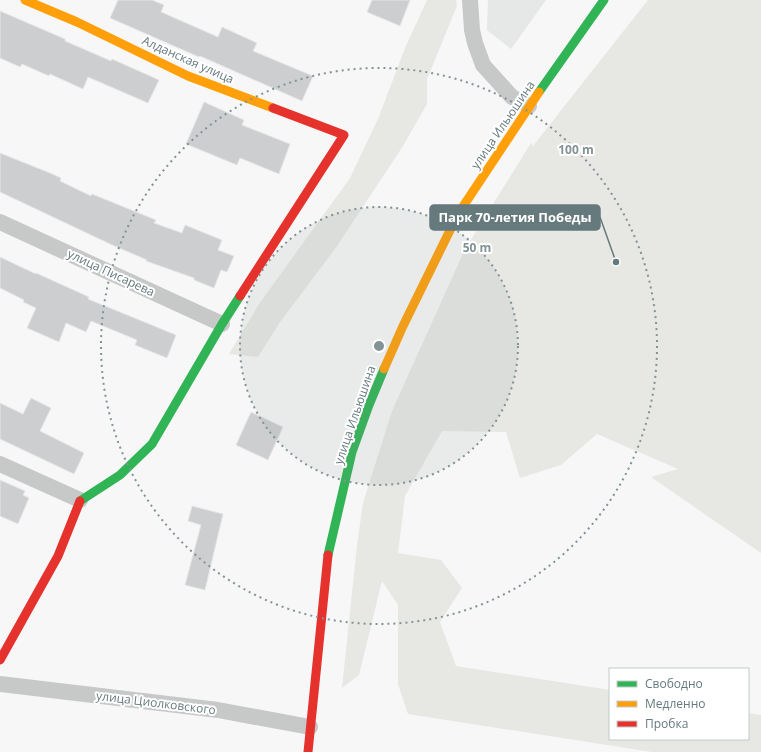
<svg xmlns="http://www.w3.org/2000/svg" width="761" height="752" viewBox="0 0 761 752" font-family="'Open Sans',sans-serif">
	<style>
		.built { fill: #e6e7e7 }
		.green { fill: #e7e8e4 }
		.building { fill: #cccecf; stroke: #e6e6e6 }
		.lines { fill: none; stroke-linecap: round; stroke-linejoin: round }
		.street { stroke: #c7c8c8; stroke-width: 16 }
		.fast { stroke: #30b455; stroke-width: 9 }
		.slow { stroke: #ff9f0a; stroke-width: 9 }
		.jam { stroke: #e5322d; stroke-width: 9 }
		.ring { fill: none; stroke: #829295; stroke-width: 2; stroke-dasharray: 2 4 }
		.labels { text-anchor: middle; stroke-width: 4; stroke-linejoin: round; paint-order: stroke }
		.street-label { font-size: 12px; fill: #667a7e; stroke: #fff }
		.centre { fill: #829295; stroke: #fff; stroke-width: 2 }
		.ring-label { font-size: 12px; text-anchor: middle; font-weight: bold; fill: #829295; stroke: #fff; stroke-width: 4; stroke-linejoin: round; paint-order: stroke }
		.leader { fill: none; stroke: #667a7e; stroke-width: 1.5 }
		.callout-dot { fill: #667a7e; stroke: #fff; stroke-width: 1.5 }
		.callout { fill: #667a7e; stroke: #667a7e; stroke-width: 1.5 }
		.callout-label { font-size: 13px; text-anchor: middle; font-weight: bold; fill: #fff }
	</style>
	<rect width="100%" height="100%" fill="#f7f7f7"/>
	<!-- built -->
	<path class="built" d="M 488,0 L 546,0 L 511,49 L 487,30 Z"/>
	<!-- green -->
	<path class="green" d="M 427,0 L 456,0 L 457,6 L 427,79 L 427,104 L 403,146 L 337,246 L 280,322 L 258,357 L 229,354 L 259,304 L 350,178 L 378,119 L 405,48 Z
		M 648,0 L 761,0 L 761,553 L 651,477 L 678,469 L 597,434 L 561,465 L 520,478 L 506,432 L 442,431 L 405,496 L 398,553 L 441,560 L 462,588 L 440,622 L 456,666 L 610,690 L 610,739 L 748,739 L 748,713 L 761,715 L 761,752 L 652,752 L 408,714 L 398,684 L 398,605 L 382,581 L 359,675 L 342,688 L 357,545 L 363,503 L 392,411 L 465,249 L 531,143 L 533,146 Z"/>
	<!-- building -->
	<path class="building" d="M 118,0 L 152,0 L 164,5 L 161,12 L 218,37 L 222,27 L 257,43 L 253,51 L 313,76 L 302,101 L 200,56 L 199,57 L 110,18 Z
		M 372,0 L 410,0 L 400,26 L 367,12 Z
		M 0,11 L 65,39 L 65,41 L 111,61 L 112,59 L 159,80 L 148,103 L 88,77 L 83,89 L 50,74 L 49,76 L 22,64 L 20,67 L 0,58 Z
		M 204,102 L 244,120 L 242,125 L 290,144 L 279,174 L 240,158 L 237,165 L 186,144 Z
		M 0,153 L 50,173 L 61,178 L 60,181 L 91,196 L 92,194 L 156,220 L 154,223 L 182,233 L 185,225 L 222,240 L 218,250 L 234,256 L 227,272 L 221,270 L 214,288 L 194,280 L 194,278 L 146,261 L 147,260 L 110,244 L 0,192 Z
		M 0,257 L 36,274 L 36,273 L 89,297 L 88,299 L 176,335 L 167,358 L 135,345 L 137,340 L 91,321 L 86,332 L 66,323 L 59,342 L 27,328 L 36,308 L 23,302 L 24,300 L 0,288 Z
		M 31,398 L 51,408 L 40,431 L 84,453 L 74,474 L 0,439 L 0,403 L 23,414 Z
		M 251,412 L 283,427 L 268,460 L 236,445 Z
		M 0,480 L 25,491 L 23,495 L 29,498 L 18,524 L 0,516 Z
		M 192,506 L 223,514 L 205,590 L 185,585 L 201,525 L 188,521 Z"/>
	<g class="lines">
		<!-- street -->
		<path class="street" d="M 470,0 L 472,30 L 475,43 L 483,65 L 512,97 L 529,106
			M 0,222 L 222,324
			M 0,464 L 80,500
			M 0,684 L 218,710 L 310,727"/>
		<!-- fast -->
		<path class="fast" d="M 539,92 L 604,0
			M 80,501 L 120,475 L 152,444 L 222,324 L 240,296
			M 328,555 L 352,452 L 369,405 L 384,369"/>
		<!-- slow -->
		<path class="slow" d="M 25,0 L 77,22 L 188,76 L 273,108
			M 384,369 L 403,326 L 458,214 L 539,92"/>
		<!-- jam -->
		<path class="jam" d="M 240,296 L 344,135 L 273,108
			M 0,660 L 58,556 L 80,501
			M 308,752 L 328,555"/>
	</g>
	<!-- distance rings -->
	<circle cx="379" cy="346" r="139" fill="#829295" fill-opacity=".12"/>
	<g class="ring">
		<circle cx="379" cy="346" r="139"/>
		<circle cx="379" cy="346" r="278"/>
	</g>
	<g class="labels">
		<!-- street labels -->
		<g class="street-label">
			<text transform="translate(188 60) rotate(24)" y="4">Алданская улица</text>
			<text transform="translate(503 125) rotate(-56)" y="4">улица Ильюшина</text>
			<text transform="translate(111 273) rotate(25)" y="4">улица Писарева</text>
			<text transform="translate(355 415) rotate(-71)" y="4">улица Ильюшина</text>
			<text transform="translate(156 703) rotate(7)" y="4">улица Циолковского</text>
		</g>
	</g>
	<circle cx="379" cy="346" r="6" class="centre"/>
	<g class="ring-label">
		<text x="576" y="154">100 m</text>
		<text x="477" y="252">50 m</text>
	</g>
	<!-- callouts -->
	<path class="leader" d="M616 262L600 217"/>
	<circle class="callout-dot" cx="616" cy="262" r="4"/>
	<rect class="callout" x="430" y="205" width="170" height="25" rx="4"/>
	<g class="callout-label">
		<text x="515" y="222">Парк 70-летия Победы</text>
	</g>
	<!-- legend -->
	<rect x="609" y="668" width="140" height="72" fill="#ffffff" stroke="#c2cacb"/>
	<rect x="617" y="681" width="20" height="6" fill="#30b455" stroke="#c2cacb"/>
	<text x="645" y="688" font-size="12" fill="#667a7e">Свободно</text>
	<rect x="617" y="701" width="20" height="6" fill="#ff9f0a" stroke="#c2cacb"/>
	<text x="645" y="708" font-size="12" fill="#667a7e">Медленно</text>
	<rect x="617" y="721" width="20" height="6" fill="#e5322d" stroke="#c2cacb"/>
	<text x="645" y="728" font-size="12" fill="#667a7e">Пробка</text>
</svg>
